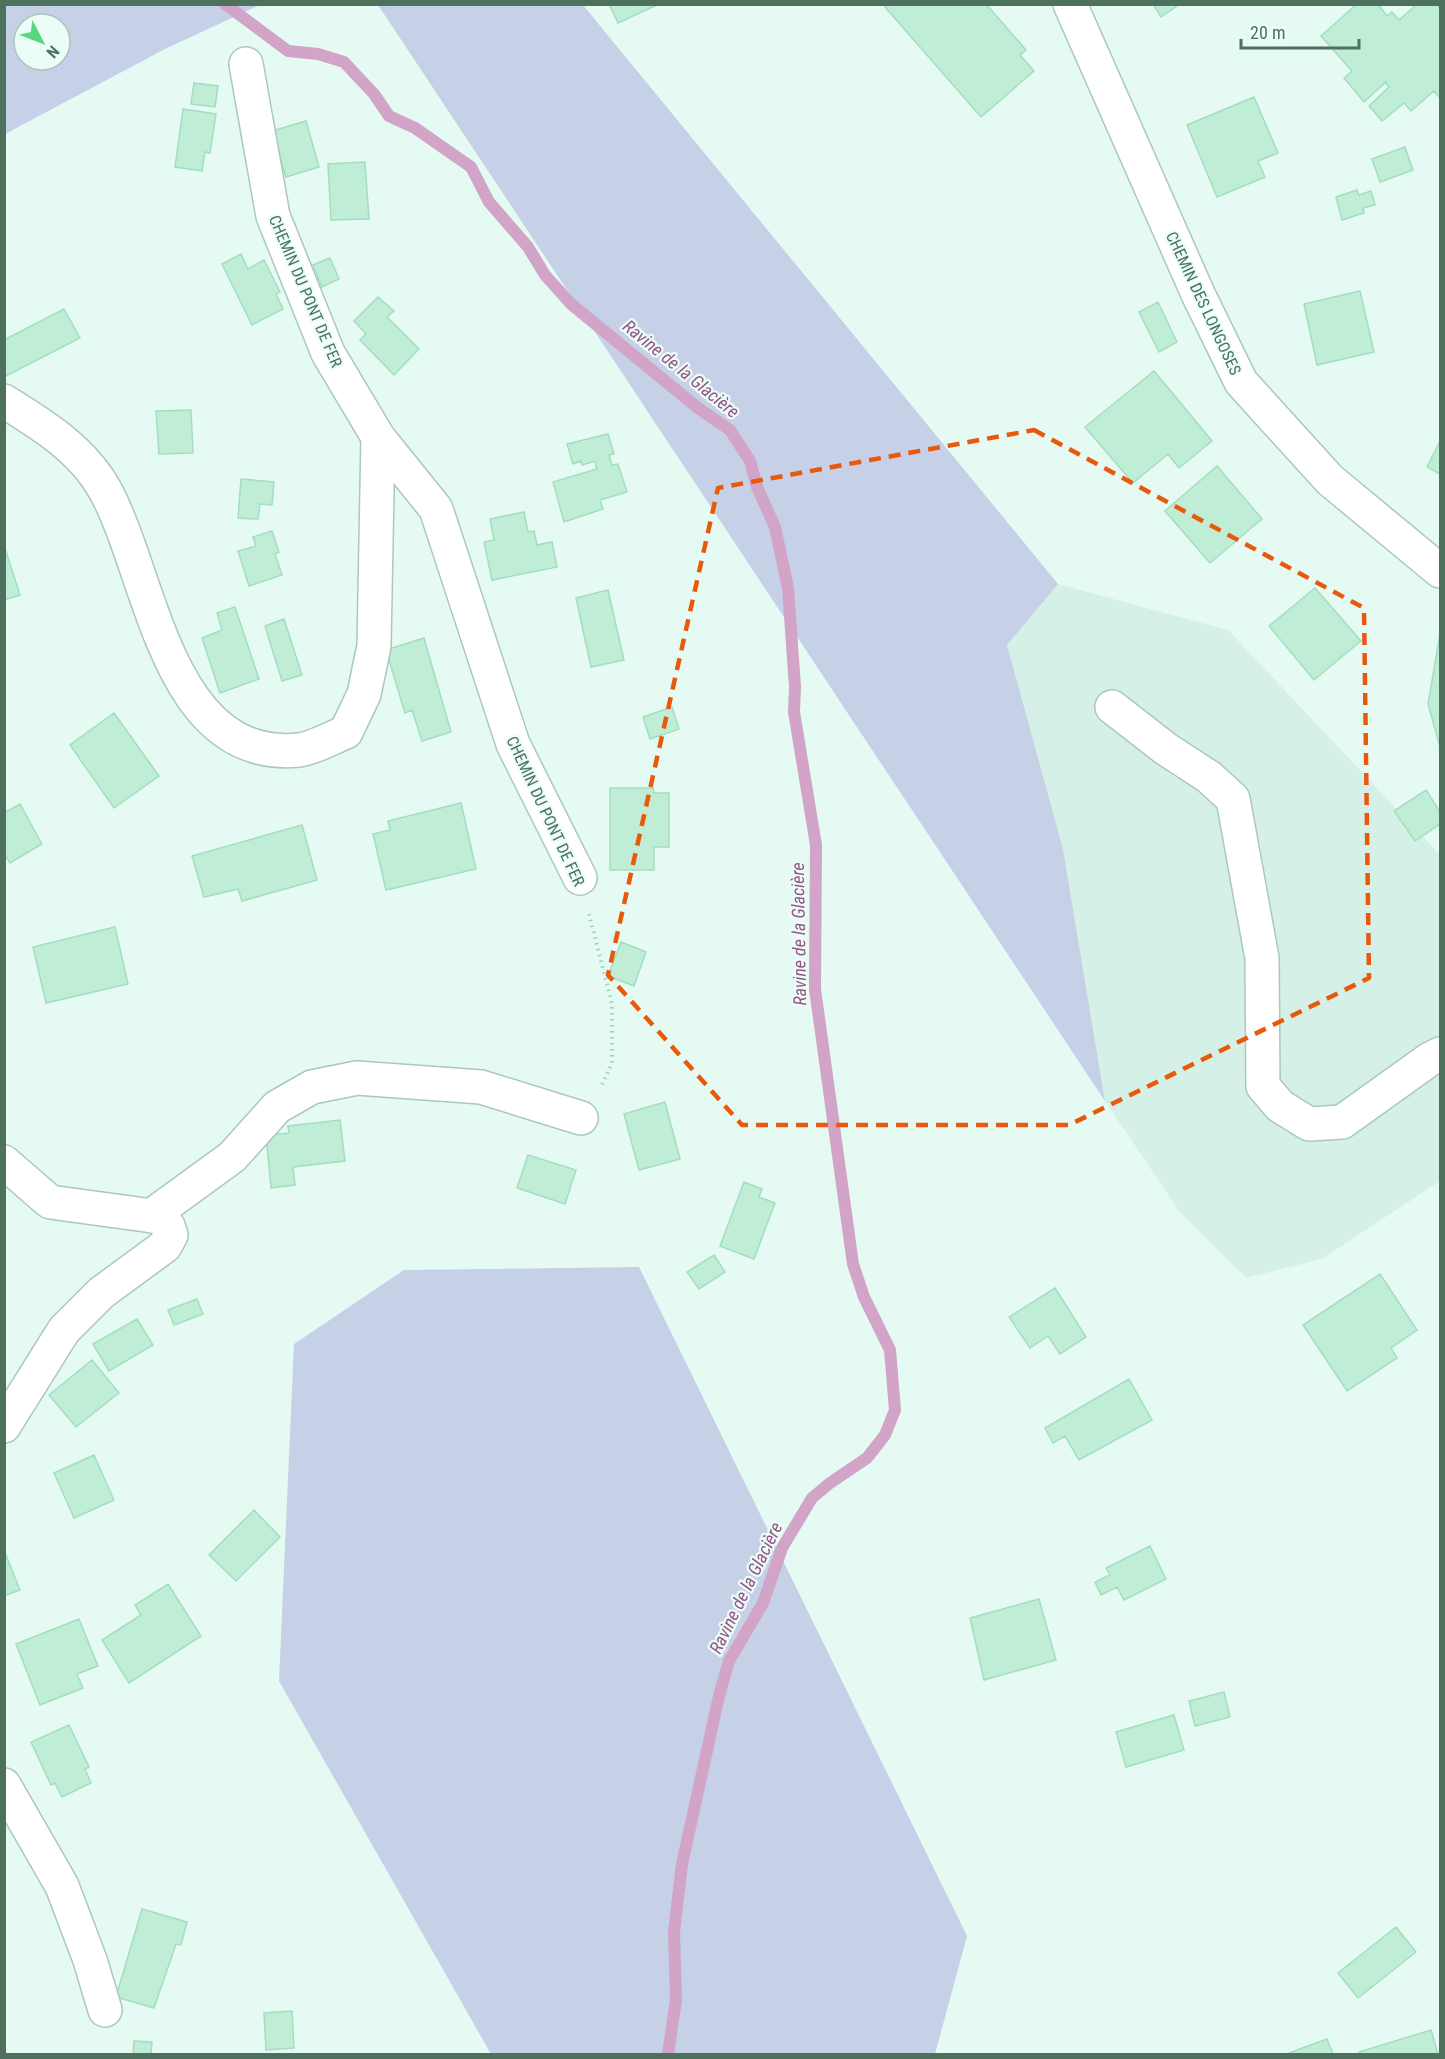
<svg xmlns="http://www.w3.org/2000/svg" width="1445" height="2059" viewBox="0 0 1445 2059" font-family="'Roboto Condensed',sans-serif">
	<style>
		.residential { fill: #d5f1e7 }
		.green { fill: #c6d0e6; fill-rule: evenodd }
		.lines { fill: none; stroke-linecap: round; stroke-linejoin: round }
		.stream { stroke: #d2a4c7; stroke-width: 12 }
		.building { fill: #c0edd6; stroke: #a2debf; stroke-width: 1.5 }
		.street-casing { stroke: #abc8bb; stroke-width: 36 }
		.path { stroke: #a4d1ba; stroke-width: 4; stroke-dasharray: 1.5 4.5; stroke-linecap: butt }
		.street { stroke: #fff; stroke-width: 33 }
		.marked { fill: none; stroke: #e8590c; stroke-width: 4.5; stroke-dasharray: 12 8; stroke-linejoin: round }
		.labels { text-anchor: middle; stroke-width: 4.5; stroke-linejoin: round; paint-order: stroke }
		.street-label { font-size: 16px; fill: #4d715d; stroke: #ecfdf8 }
		.water-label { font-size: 18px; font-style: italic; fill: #965384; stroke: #ecfdf8 }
	</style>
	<rect width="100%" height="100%" fill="#e6faf4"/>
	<!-- residential -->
	<path class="residential" d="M 1058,584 L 1228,630 L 1440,855 L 1440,1181 L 1322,1259 L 1246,1278 L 1179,1211 L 1105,1101 L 1063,849 L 1007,645 Z"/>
	<!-- green -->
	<path class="green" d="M 5,4 L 260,4 L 260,5 L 165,49 L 5,134 ZM 24,24 L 60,24 L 60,60 L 24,60 Z
		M 378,5 L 583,5 L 1058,584 L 1007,645 L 1063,849 L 1105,1101 Z
		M 639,1267 L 967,1936 L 935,2054 L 491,2054 L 279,1681 L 294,1344 L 404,1270 Z"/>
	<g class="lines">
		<!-- stream -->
		<path class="stream" d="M 225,4 L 288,51 L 318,54 L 344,62 L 374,94 L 389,116 L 415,128 L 471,167 L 489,202 L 528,247 L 545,275 L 571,304 L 698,408 L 730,430 L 750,461 L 757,487 L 775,527 L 788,588 L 795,687 L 794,712 L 816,845 L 815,989 L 853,1264 L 864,1297 L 890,1350 L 895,1410 L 885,1435 L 867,1458 L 830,1483 L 812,1498 L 782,1548 L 763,1603 L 729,1661 L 719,1696 L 682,1864 L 674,1932 L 676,2000 L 668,2054"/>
	</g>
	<!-- building -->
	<path class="building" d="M 609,4 L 657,4 L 657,5 L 618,23 Z
		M 888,4 L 986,4 L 1026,50 L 1020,55 L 1034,71 L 981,117 L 885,7 Z
		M 1153,4 L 1180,4 L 1161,17 Z
		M 1357,4 L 1378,4 L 1387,16 L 1392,12 L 1399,20 L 1417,4 L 1437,4 L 1440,9 L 1440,98 L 1434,91 L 1411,111 L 1404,103 L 1382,121 L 1369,106 L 1389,87 L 1386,82 L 1364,102 L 1344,78 L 1352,71 L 1321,36 Z
		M 194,83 L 218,86 L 215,107 L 191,104 Z
		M 1254,97 L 1278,153 L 1258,161 L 1265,177 L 1217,197 L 1187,125 Z
		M 183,109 L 216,114 L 210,153 L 205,152 L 202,171 L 175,167 Z
		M 306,121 L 319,167 L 286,177 L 272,131 Z
		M 1405,147 L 1413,170 L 1380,182 L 1372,159 Z
		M 365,162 L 369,219 L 331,220 L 328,164 Z
		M 1357,190 L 1359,195 L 1371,191 L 1375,205 L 1363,208 L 1364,213 L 1342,220 L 1336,197 Z
		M 241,254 L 248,269 L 264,260 L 280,292 L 276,294 L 283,309 L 252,325 L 222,264 Z
		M 330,258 L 339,279 L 322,287 L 313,265 Z
		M 1360,291 L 1374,352 L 1317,365 L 1304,304 Z
		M 378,297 L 394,311 L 387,317 L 419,349 L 394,375 L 360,340 L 366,334 L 354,321 Z
		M 1158,302 L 1177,342 L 1159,352 L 1139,312 Z
		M 64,309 L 80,338 L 4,377 L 4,340 Z
		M 1154,371 L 1212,441 L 1179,468 L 1168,454 L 1133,483 L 1085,427 Z
		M 191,410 L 193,453 L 159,454 L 156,411 Z
		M 608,434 L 614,454 L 609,455 L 612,465 L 618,464 L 627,492 L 600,500 L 603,509 L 564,522 L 553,482 L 597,469 L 595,461 L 582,465 L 581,461 L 573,464 L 567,444 Z
		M 1440,441 L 1440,474 L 1427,467 Z
		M 1217,466 L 1262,519 L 1210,563 L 1165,511 Z
		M 241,479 L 274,482 L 272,505 L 260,504 L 258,519 L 238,518 Z
		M 524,512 L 528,532 L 534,531 L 537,545 L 552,542 L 557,567 L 492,580 L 484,542 L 494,540 L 490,519 Z
		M 272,531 L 279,552 L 275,554 L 282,575 L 249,586 L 238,551 L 256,546 L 253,537 Z
		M 4,545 L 20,595 L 4,600 Z
		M 1315,588 L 1361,641 L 1314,680 L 1269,626 Z
		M 608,590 L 624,660 L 591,667 L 576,598 Z
		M 235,607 L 259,679 L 220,693 L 202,638 L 222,630 L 217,613 Z
		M 284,619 L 302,675 L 282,681 L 265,626 Z
		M 1440,634 L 1440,747 L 1428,704 Z
		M 424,638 L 451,732 L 422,741 L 412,710 L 405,713 L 386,650 Z
		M 672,707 L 679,729 L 650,739 L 643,717 Z
		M 114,713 L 159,776 L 114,808 L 70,745 Z
		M 610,788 L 653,788 L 654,793 L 669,793 L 669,847 L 654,847 L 654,870 L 610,870 Z
		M 1426,790 L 1440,812 L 1440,824 L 1415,841 L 1394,811 Z
		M 461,803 L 476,869 L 386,890 L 373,834 L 390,830 L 388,821 Z
		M 20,804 L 42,844 L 10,863 L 4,854 L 4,813 Z
		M 302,825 L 317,880 L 242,901 L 238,889 L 204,897 L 192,856 Z
		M 115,927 L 128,984 L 46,1003 L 33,947 Z
		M 621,942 L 646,952 L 634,986 L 608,976 Z
		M 665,1102 L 680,1159 L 639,1170 L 624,1114 Z
		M 340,1120 L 345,1161 L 293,1167 L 295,1185 L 271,1188 L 266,1135 L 289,1133 L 288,1126 Z
		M 528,1155 L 576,1170 L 565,1204 L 517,1188 Z
		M 744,1182 L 762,1189 L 759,1197 L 775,1203 L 754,1259 L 720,1246 Z
		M 714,1255 L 725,1272 L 699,1289 L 687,1272 Z
		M 1380,1274 L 1417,1330 L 1391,1348 L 1397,1358 L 1347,1391 L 1303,1325 Z
		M 1055,1288 L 1086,1337 L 1060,1354 L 1048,1336 L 1030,1348 L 1009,1317 Z
		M 197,1299 L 203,1314 L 174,1325 L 168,1310 Z
		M 137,1319 L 153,1345 L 109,1371 L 93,1344 Z
		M 92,1360 L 119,1393 L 76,1427 L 49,1395 Z
		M 1129,1379 L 1152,1420 L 1079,1460 L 1065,1436 L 1053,1443 L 1045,1428 Z
		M 94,1455 L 114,1500 L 74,1518 L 54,1473 Z
		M 254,1510 L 280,1537 L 236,1581 L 209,1555 Z
		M 1150,1546 L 1166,1579 L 1124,1600 L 1117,1587 L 1101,1595 L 1095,1582 L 1110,1575 L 1106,1568 Z
		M 4,1550 L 20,1590 L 4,1596 Z
		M 168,1584 L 201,1636 L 129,1683 L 102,1640 L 141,1615 L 135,1605 Z
		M 1039,1599 L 1056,1660 L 984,1680 L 970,1618 Z
		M 79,1619 L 98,1666 L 77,1674 L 83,1688 L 40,1705 L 16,1644 Z
		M 1224,1692 L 1230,1717 L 1195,1726 L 1189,1701 Z
		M 1174,1715 L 1184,1750 L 1126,1767 L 1116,1732 Z
		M 69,1725 L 89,1767 L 85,1769 L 91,1783 L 62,1797 L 55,1783 L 51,1785 L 31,1742 Z
		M 142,1909 L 187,1922 L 181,1945 L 176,1944 L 154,2008 L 116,1997 Z
		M 1396,1927 L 1416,1952 L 1358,1998 L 1338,1973 Z
		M 292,2011 L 294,2048 L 266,2050 L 264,2013 Z
		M 1431,2030 L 1438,2054 L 1359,2054 L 1359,2052 Z
		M 1327,2039 L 1333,2054 L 1287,2054 L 1297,2050 Z
		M 134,2041 L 152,2042 L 151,2054 L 133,2054 Z"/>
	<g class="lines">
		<defs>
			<path id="street" d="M 1070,4 L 1198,294 L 1241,382 L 1330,480 L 1440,571
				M 246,64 L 273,216 L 328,353 L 378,437 L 436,509 L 513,744 L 580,878
				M 4,401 C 43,425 83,450 105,490 C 152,575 166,763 299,750 C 314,748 331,738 346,732 L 364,694 L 374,646 L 378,437
				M 1112,707 L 1166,749 L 1209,777 L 1233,799 L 1262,958 L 1263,1086 L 1280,1106 L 1309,1124 L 1342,1122 L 1430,1059 L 1440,1054
				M 4,1162 L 50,1202 L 160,1217 L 168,1226 L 171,1235 L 165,1246 L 101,1293 L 64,1330 L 4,1426
				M 151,1216 L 232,1157 L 277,1107 L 312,1087 L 357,1078 L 481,1087 L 581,1118
				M 4,1785 L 62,1886 L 90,1960 L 105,2010"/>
		</defs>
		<!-- street casing -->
		<use href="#street" class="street-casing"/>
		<!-- path -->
		<path class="path" d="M 589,914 L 612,1004 L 612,1063 L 601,1087"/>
		<!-- street -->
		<use href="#street" class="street"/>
	</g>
	<!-- marked area -->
	<path class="marked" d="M 1034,430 L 1364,608 L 1369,978 L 1069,1125 L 742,1125 L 608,975 L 718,488 Z"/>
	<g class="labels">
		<!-- street labels -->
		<g class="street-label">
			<text transform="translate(306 291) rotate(67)" y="6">CHEMIN DU PONT DE FER</text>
			<text transform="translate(1204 303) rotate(65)" y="6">CHEMIN DES LONGOSES</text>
			<text transform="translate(546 811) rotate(65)" y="6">CHEMIN DU PONT DE FER</text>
		</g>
		<!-- water labels -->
		<g class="water-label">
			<text transform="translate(681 369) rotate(39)" y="6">Ravine de la Glacière</text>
			<text transform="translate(799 934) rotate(-91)" y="6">Ravine de la Glacière</text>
			<text transform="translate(746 1588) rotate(-64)" y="6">Ravine de la Glacière</text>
		</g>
	</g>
	<!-- border -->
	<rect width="1445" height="2059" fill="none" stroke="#4d715d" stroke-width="12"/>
	<!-- north arrow -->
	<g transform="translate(42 42) rotate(132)"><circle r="28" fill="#ecfdf8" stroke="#acc5ba" stroke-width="1.5"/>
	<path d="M0-4.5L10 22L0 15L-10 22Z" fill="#57d880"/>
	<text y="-9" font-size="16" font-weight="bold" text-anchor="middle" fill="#4d715d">N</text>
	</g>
	<!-- scale -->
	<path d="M1241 39v9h118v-9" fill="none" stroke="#4d715d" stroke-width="3"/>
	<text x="1250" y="39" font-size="18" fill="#4d715d" stroke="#ecfdf8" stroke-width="4.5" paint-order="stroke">20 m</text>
</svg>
